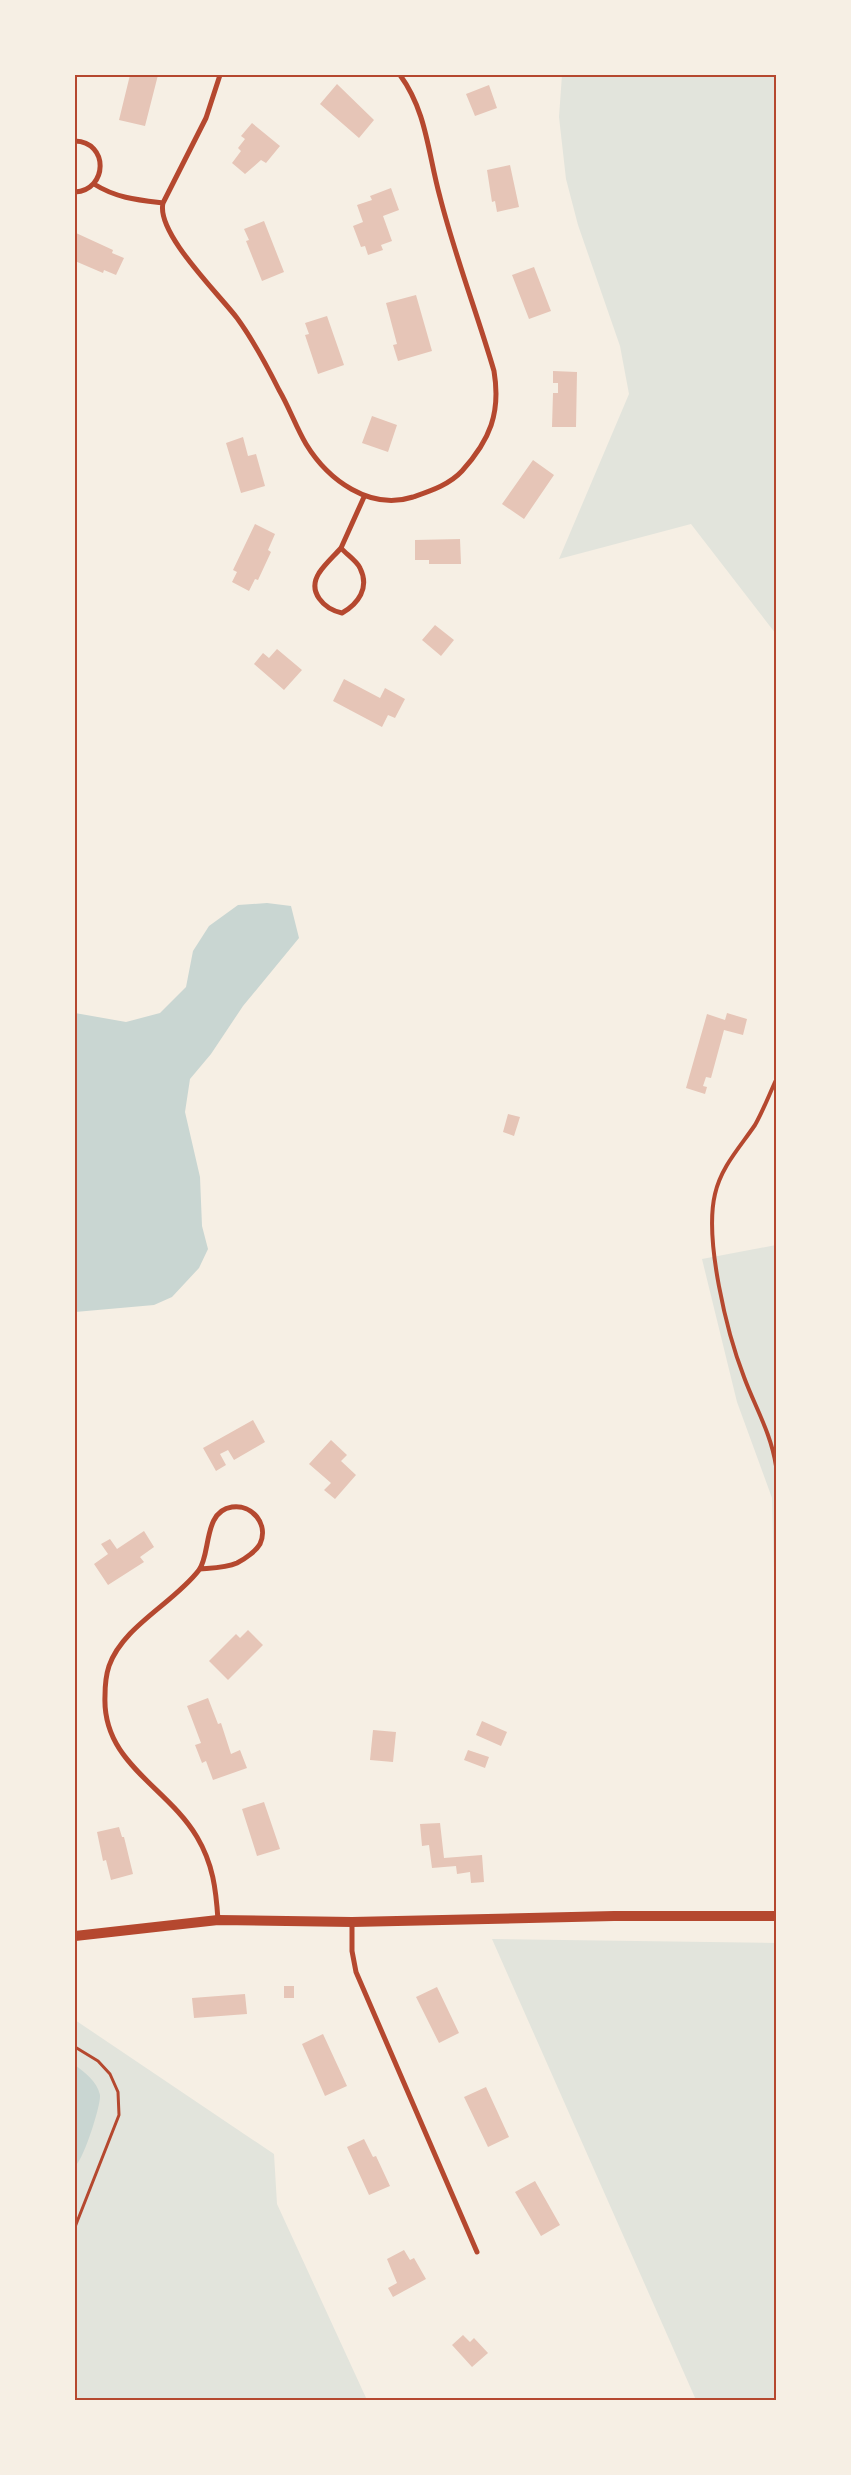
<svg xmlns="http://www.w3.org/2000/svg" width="851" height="2475" viewBox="0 0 851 2475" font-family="Signika,sans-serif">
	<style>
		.green { fill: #e2e4dc }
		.water { fill: #c9d6d2 }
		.building { fill: #e6c5b7 }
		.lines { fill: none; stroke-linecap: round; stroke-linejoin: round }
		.path { stroke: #b5482f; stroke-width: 3 }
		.service { stroke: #b5482f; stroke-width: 4 }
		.minor { stroke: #b5482f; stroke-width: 5 }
		.secondary { stroke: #b5482f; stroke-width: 10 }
		.neatline { fill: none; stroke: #b5482f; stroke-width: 2 }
	</style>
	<rect width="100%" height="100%" fill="#f6efe4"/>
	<!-- green -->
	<path class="green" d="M 562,75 L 776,75 L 776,634 L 691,524 L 559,559 L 629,394 L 620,346 L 578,225 L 566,179 L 559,117 Z
		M 776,1245 L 776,1646 L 772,1498 L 737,1402 L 702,1259 Z
		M 492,1939 L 776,1943 L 776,2400 L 696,2400 Z
		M 75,2020 L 274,2154 L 277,2204 L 367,2400 L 75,2400 Z"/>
	<!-- water -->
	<path class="water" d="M 267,903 L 291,906 L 299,938 L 243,1006 L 211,1054 L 190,1079 L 185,1112 L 200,1177 L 202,1226 L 208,1249 L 199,1268 L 172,1297 L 154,1305 L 75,1312 L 75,1013 L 126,1022 L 160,1013 L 186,987 L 193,951 L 209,926 L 238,905 Z
		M 75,2065 C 85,2073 97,2081 100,2095 C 101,2105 84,2158 76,2165 Z"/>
	<!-- building -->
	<path class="building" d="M 130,75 L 158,75 L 145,126 L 119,120 Z
		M 337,84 L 374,120 L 359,138 L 320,104 Z
		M 489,85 L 497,108 L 475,116 L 466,94 Z
		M 252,123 L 280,146 L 266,163 L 261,160 L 245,174 L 232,163 L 241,151 L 238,148 L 245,139 L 241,136 Z
		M 510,165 L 519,207 L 497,212 L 495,201 L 492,202 L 487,170 Z
		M 391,188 L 399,210 L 383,216 L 392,241 L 381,245 L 383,250 L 368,255 L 365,246 L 361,247 L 353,226 L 363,222 L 357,205 L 372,200 L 370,196 Z
		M 264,221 L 284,272 L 262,281 L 246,241 L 249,240 L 244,229 Z
		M 76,233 L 113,250 L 112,253 L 124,258 L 116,275 L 104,270 L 103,273 L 75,261 Z
		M 534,267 L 551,311 L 529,319 L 512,275 Z
		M 416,295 L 432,351 L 398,361 L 393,345 L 397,344 L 386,303 Z
		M 327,316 L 344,365 L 318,374 L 305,335 L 309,334 L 305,323 Z
		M 553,371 L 577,372 L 576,427 L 552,427 L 553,393 L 558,393 L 558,383 L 553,383 Z
		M 372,416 L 397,425 L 388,452 L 362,443 Z
		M 243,437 L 248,456 L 256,454 L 265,486 L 241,493 L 226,443 Z
		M 533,460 L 554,475 L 524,519 L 502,504 Z
		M 255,524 L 275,534 L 268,550 L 271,552 L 258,580 L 255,579 L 249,591 L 232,582 L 237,572 L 233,570 Z
		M 460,539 L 461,564 L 429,564 L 429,560 L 415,560 L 415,540 Z
		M 435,625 L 454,640 L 441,656 L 422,640 Z
		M 277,649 L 302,670 L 284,690 L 254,664 L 263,653 L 269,658 Z
		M 344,679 L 380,698 L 385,688 L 405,699 L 395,718 L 388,715 L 382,727 L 333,701 Z
		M 727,1013 L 747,1019 L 743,1035 L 724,1030 L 711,1078 L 706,1077 L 703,1086 L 707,1087 L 705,1094 L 686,1088 L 707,1014 L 725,1020 Z
		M 508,1114 L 520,1117 L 514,1136 L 503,1132 Z
		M 253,1420 L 265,1442 L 234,1460 L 228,1450 L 220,1454 L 226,1465 L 216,1471 L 203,1448 Z
		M 331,1440 L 347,1455 L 341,1461 L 356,1475 L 335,1499 L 324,1490 L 331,1483 L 309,1464 Z
		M 144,1531 L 154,1547 L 140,1557 L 144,1562 L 108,1585 L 94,1564 L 108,1554 L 101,1544 L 110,1539 L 117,1549 Z
		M 248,1630 L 263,1645 L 228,1680 L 209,1661 L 236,1634 L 240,1638 Z
		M 208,1698 L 218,1724 L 221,1723 L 231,1754 L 240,1750 L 247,1768 L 213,1780 L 206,1761 L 202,1763 L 195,1745 L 201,1743 L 187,1706 Z
		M 482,1721 L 507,1732 L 501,1746 L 476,1735 Z
		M 373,1730 L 396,1732 L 393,1762 L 370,1760 Z
		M 468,1750 L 489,1757 L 485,1768 L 464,1760 Z
		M 264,1802 L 280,1849 L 257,1856 L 242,1809 Z
		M 440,1823 L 444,1858 L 482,1855 L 484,1882 L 471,1883 L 470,1872 L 457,1874 L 456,1866 L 432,1868 L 429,1845 L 422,1846 L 420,1824 Z
		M 119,1827 L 122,1837 L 124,1837 L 133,1874 L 111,1880 L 106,1860 L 103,1861 L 97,1832 Z
		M 284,1986 L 294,1986 L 294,1998 L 284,1998 Z
		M 437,1987 L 459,2033 L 439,2043 L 416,1997 Z
		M 245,1994 L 247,2014 L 194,2018 L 192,1998 Z
		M 323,2034 L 347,2086 L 325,2096 L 302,2044 Z
		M 486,2087 L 509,2137 L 488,2147 L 464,2097 Z
		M 364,2139 L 373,2157 L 376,2156 L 390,2186 L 369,2195 L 347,2147 Z
		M 535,2181 L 560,2225 L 541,2236 L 515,2192 Z
		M 404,2250 L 410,2260 L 414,2258 L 426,2279 L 393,2297 L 388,2288 L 397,2283 L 387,2259 Z
		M 463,2335 L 470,2342 L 474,2338 L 488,2353 L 472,2367 L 452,2345 Z"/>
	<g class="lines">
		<!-- path -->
		<path class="path" d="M 75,2047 L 98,2061 L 110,2074 L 118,2092 L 119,2115 L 75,2227
			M 75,2397 L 76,2400"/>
		<!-- service -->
		<path class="service" d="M 776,1080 C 769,1095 763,1111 755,1125 C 740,1147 721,1167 715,1194 C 704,1240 727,1333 744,1377 C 755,1407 771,1433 776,1466"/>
		<!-- minor -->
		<path class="minor" d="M 220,75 L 206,118 L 163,203 C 156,233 218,293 237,318 C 253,340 267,366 279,390 C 289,407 296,427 306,444 C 328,480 370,511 413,497 C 430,491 449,485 462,471 C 490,440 501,413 494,371 C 477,313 455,256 440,197 C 428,154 427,112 400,75
			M 75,141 C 109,142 108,190 75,192
			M 94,184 C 116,198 138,200 163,203
			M 341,548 C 346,554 357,561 360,568 C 370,588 358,604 342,613 C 324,609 307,592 319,573 C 325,564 334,556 341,548 Z
			M 341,548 L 364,497
			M 200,1569 C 212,1568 226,1568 237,1563 C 245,1559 256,1551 260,1544 C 269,1524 252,1504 232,1507 C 203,1511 211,1554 199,1570 C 174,1603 123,1626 109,1666 C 106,1675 105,1687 105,1696 C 102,1763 167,1786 197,1837 C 213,1864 216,1889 218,1920
			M 352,1922 L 352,1951 L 356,1972 L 477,2252"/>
		<!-- secondary -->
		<path class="secondary" d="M 75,1936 L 218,1920 L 352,1922 L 614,1916 L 776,1916"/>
	</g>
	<!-- border -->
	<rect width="851" height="2475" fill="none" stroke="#f6efe4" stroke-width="152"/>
	<rect x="76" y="76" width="699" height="2323" class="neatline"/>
</svg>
